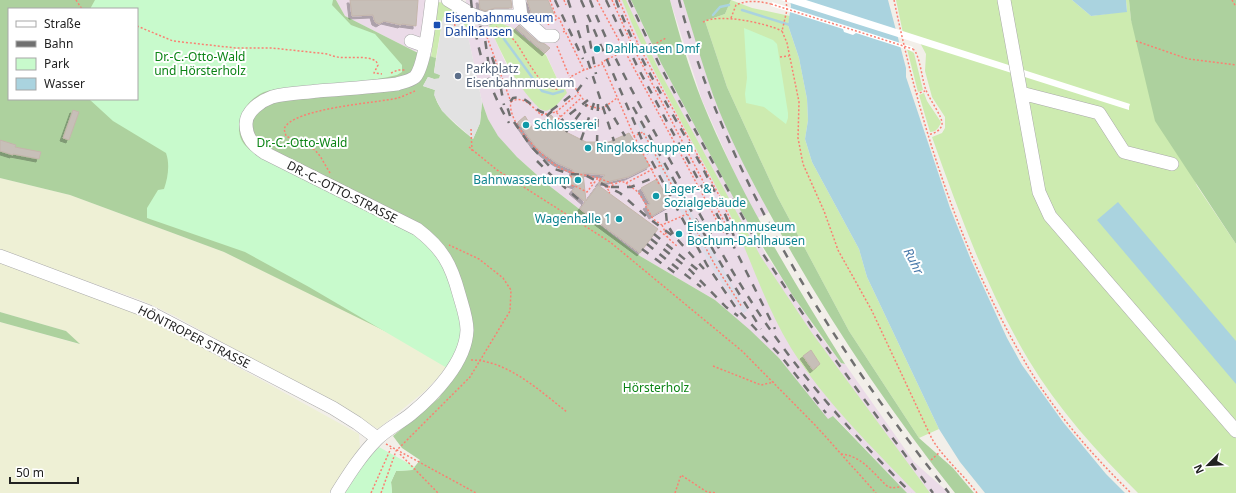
<svg xmlns="http://www.w3.org/2000/svg" width="1236" height="493" viewBox="0 0 1236 493" font-family="'Noto Sans',sans-serif">
	<style>
		.industrial { fill: #ebdbe8 }
		.farmland { fill: #eef0d5 }
		.grass { fill: #cdebb0 }
		.forest { fill: #add19e; fill-rule: evenodd }
		.park { fill: #c8facc }
		.parking { fill: #e2e2e2 }
		.plaza { fill: #dddde8 }
		.water { fill: #aad3df }
		.pier { fill: #fff }
		.lines { fill: none; stroke-linecap: round; stroke-linejoin: round }
		.stream { stroke: #aad3df; stroke-width: 2.5 }
		.building { fill: #c7bfb8; stroke: #c4b6ab; filter: url(#shadow) }
		.minor-casing { stroke: #a9a9a9; stroke-width: 14 }
		.path { stroke: #fa8072; stroke-width: 1.5; stroke-dasharray: 2 2; stroke-linecap: butt }
		.minor { stroke: #fff; stroke-width: 13 }
		.rail { stroke: #707070; stroke-width: 2.5; stroke-dasharray: 8 8; stroke-linecap: butt }
		.path-bridge { stroke: #fa8072; stroke-width: 1.5; stroke-dasharray: 2 2; stroke-linecap: butt }
		.transit-dot { fill: #1a4fb4; stroke: #fff; stroke-width: 1.5 }
		.culture-dot { fill: #0f9aa8; stroke: #fff; stroke-width: 1.5 }
		.service-dot { fill: #5c6f8a; stroke: #fff; stroke-width: 1.5 }
		.labels { text-anchor: middle; stroke-width: 4; stroke-linejoin: round; paint-order: stroke }
		.transit-label { font-size: 12px; fill: #164399; stroke: #fff; text-anchor: start }
		.culture-label { font-size: 12px; fill: #0d838f; stroke: #fff; text-anchor: start }
		.park-label { font-size: 12px; fill: #0c8416; stroke: #fff }
		.service-label { font-size: 12px; fill: #4e5e75; stroke: #fff; text-anchor: start }
		.street-label { font-size: 12px; fill: #222; stroke: #fff }
		.water-label { font-size: 13px; font-style: italic; fill: #4a7aab; stroke: #fff }
	</style>
	<defs>
		<filter id="shadow"><feDropShadow dx="-3" dy="3" stdDeviation="0" flood-color="#0004"/></filter>
	</defs>
	<rect width="100%" height="100%" fill="#f2efe9"/>
	<!-- industrial -->
	<path class="industrial" d="M 336,0 L 428,0 L 424,27 L 416,52 L 345,16 Z
		M 466,0 L 631,0 L 661,63 L 765,253 L 815,328 L 841,363 L 845,364 L 914,462 L 949,493 L 907,493 L 834,416 L 828,420 L 779,358 L 715,300 L 640,256 L 547,184 L 517,157 L 498,137 L 488,119 L 482,102 L 466,27 L 483,24 L 489,26 L 508,68 L 537,106 L 559,83 L 546,54 L 513,28 L 465,6 Z
		M 670,0 L 683,0 L 714,96 L 753,183 L 769,212 L 758,218 L 742,190 L 702,100 Z"/>
	<!-- farmland -->
	<path class="farmland" d="M 0,178 L 70,195 L 224,252 L 391,333 L 446,297 L 446,369 L 425,391 L 378,429 L 175,316 L 141,300 L 0,251 Z
		M 0,262 L 138,312 L 359,434 L 360,447 L 329,493 L 0,493 L 0,322 L 79,344 L 66,331 L 0,312 Z"/>
	<!-- grass -->
	<path class="grass" d="M 622,0 L 626,0 L 659,70 L 761,257 L 812,333 L 930,493 L 916,493 C 872,447 825,402 791,348 C 761,299 747,245 720,194 C 687,130 649,68 622,0 Z
		M 731,0 L 752,8 L 790,16 L 788,25 L 799,58 L 807,99 L 808,120 L 805,139 L 812,162 L 859,249 L 867,277 L 939,429 L 919,438 L 849,331 L 777,196 L 727,87 L 705,21 L 725,14 Z
		M 896,0 L 1072,0 L 1091,16 L 1127,11 L 1126,0 L 1129,0 L 1131,20 L 1197,186 L 1236,244 L 1236,493 L 1138,493 C 1097,452 1058,409 1028,359 C 987,290 959,213 932,137 L 942,133 L 945,128 L 945,117 L 932,97 L 925,71 L 926,54 L 918,39 L 903,33 Z
		M 438,2 C 455,4 466,10 471,27 L 466,27 L 454,13 L 443,17 L 436,58 L 431,57 Z
		M 492,20 L 513,28 L 546,55 L 559,83 L 562,82 L 567,93 L 555,107 L 546,111 L 540,109 C 515,85 503,56 489,26 Z
		M 907,49 L 914,53 L 923,90 L 918,92 Z
		M 924,93 L 927,101 L 941,122 C 939,128 936,132 930,132 L 919,95 Z"/>
	<!-- forest -->
	<path class="forest" d="M 0,0 L 336,0 L 345,16 L 416,52 L 436,58 L 434,72 L 440,75 L 439,79 L 434,79 L 428,77 L 423,86 L 435,90 C 432,108 461,128 473,139 L 480,123 L 482,102 L 488,119 L 498,136 L 517,157 L 547,184 L 640,256 L 715,300 L 750,330 L 779,358 L 828,419 L 833,416 L 907,493 L 392,493 L 391,482 L 396,471 L 412,470 L 420,460 L 402,448 L 393,436 L 439,398 L 455,374 L 472,340 L 391,334 L 224,252 L 70,195 L 0,178 ZM 9,9 L 137,9 L 137,99 L 9,99 Z
		M 631,0 L 670,0 C 679,34 689,68 702,101 C 740,194 792,279 845,364 L 841,363 L 793,296 L 739,208 L 661,63 Z
		M 683,0 L 731,0 L 725,14 L 705,21 L 727,87 L 777,196 L 849,331 L 919,438 L 953,468 L 974,493 L 955,493 C 895,418 841,338 793,255 C 764,204 734,151 713,95 C 702,64 693,32 683,0 Z
		M 1129,0 L 1236,0 L 1236,244 L 1155,121 L 1131,20 Z
		M 0,312 L 66,331 L 80,344 L 0,322 Z"/>
	<!-- park -->
	<path class="park" d="M 95,0 L 333,0 L 332,5 L 351,25 L 375,34 L 402,65 L 402,72 L 397,75 C 367,82 337,85 307,88 C 296,89 274,88 264,92 C 246,100 234,120 241,139 C 245,148 256,154 264,159 L 414,235 C 424,242 434,250 441,260 C 449,273 465,327 461,340 C 458,350 452,359 447,368 L 309,287 L 245,252 L 147,218 L 147,208 L 158,190 L 164,189 C 168,178 170,164 166,153 L 113,121 L 89,99 L 137,99 L 137,9 L 90,9 Z
		M 744,28 L 773,40 L 777,44 L 788,113 L 788,118 L 786,124 L 764,107 L 746,103 L 745,94 L 747,78 Z
		M 379,447 L 415,467 L 412,470 L 396,471 L 391,482 L 392,493 L 345,493 L 366,460 Z"/>
	<!-- parking -->
	<path class="parking" d="M 451,13 L 454,13 L 466,27 L 482,102 L 480,123 L 473,139 L 442,111 L 434,95 L 435,90 L 423,86 L 428,77 L 434,79 L 440,78 L 440,75 L 434,73 L 443,17 L 448,17 Z"/>
	<!-- plaza -->
	<path class="plaza" d="M 640,123 L 747,311 L 743,313 L 717,276 L 683,216 L 648,147 L 638,124 Z"/>
	<!-- water -->
	<path class="water" d="M 790,0 L 888,0 L 906,68 L 906,77 L 950,208 L 971,260 L 1007,338 L 1022,365 L 1063,422 L 1106,474 L 1125,493 L 985,493 L 960,462 L 939,429 L 867,277 L 859,249 L 812,162 L 805,139 L 808,120 L 807,99 L 799,58 L 788,25 L 791,6 Z
		M 1072,0 L 1126,0 L 1127,12 L 1091,16 Z
		M 1118,202 L 1236,341 L 1236,384 L 1097,220 Z"/>
	<!-- pier -->
	<path class="pier" d="M 781,0 L 806,0 L 1130,104 L 1129,107 L 1129,110 Z
		M 772,2 L 913,47 L 912,51 L 856,33 L 853,35 L 844,32 L 843,29 L 771,6 Z"/>
	<g class="lines">
		<!-- stream -->
		<path class="stream" d="M 742,10 L 790,25
			M 713,15 L 720,7 L 729,5
			M 504,39 L 542,91 L 553,94 L 563,91"/>
	</g>
	<!-- building -->
	<path class="building" d="M 350,0 L 418,0 L 416,26 L 402,24 L 401,25 L 384,21 L 379,24 L 375,22 L 373,15 L 352,16 Z
		M 479,0 L 511,0 L 512,8 L 495,8 L 485,11 L 480,9 Z
		M 527,0 L 548,0 L 554,14 L 539,21 L 532,15 Z
		M 519,25 L 538,42 L 545,44 L 550,48 L 545,53 L 516,28 Z
		M 73,110 L 79,112 L 69,140 L 63,138 Z
		M 551,115 L 566,132 L 586,142 L 609,142 L 629,133 L 650,166 L 628,177 L 598,184 L 605,175 L 583,173 L 586,201 L 598,185 L 658,229 L 640,253 L 580,209 L 585,202 L 572,191 L 576,186 L 570,184 L 573,170 L 557,163 L 544,154 L 535,146 L 518,122 L 525,116 L 533,129 Z
		M 0,140 L 16,145 L 15,147 L 41,152 L 39,159 L 13,154 L 13,155 L 0,151 Z
		M 657,179 L 671,205 L 652,216 L 646,206 L 650,204 L 641,188 Z
		M 811,350 L 820,364 L 813,370 L 803,356 Z"/>
	<g class="lines">
		<defs>
			<path id="minor" d="M 448,0 L 473,15 L 485,19 L 495,16 L 521,16 L 543,36 L 553,36
				M 519,0 L 521,16
				M 1004,0 L 1039,192 L 1050,216 L 1236,431
				M 411,41 L 425,46
				M 1021,93 L 1099,113 L 1124,152 L 1172,164
				M 0,256 L 147,311 L 333,408 L 357,423 L 377,438
				M 337,493 C 349,474 361,455 377,439 C 387,429 400,423 411,414 C 434,395 466,362 467,330 C 467,318 462,305 459,294 C 451,264 442,248 417,229 L 265,153 C 254,146 246,138 246,124 C 246,111 261,101 272,97 C 287,93 303,93 318,91 C 344,89 371,87 397,84 C 403,82 410,81 415,77 C 425,66 430,16 432,0"/>
		</defs>
		<!-- minor casing -->
		<use href="#minor" class="minor-casing"/>
		<!-- path -->
		<path class="path" d="M 76,0 L 82,9
			M 550,0 L 557,19
			M 564,0 L 566,5
			M 597,0 L 723,232 L 726,231 L 736,232
			M 612,0 L 633,47 L 729,231
			M 619,0 L 638,44 L 602,62 L 634,136 L 643,132 L 715,265 L 742,307
			M 786,0 L 787,10 L 782,31 L 787,43 L 799,102 L 798,138 L 803,164 L 824,211 L 838,250 L 872,311 L 932,439 C 944,459 963,474 977,493
			M 894,0 C 920,125 960,251 1025,362 C 1053,410 1091,454 1131,493
			M 1232,0 L 1236,7
			M 454,16 L 455,28
			M 546,18 L 546,20 L 549,19 L 551,22 L 548,23 L 549,26
			M 731,18 L 736,5 C 746,0 760,1 771,4
			M 551,22 L 559,18 L 565,31
			M 703,22 C 719,13 766,23 782,31
			M 137,26 L 173,41 L 236,48 L 272,48 L 328,54 C 344,62 361,53 376,61 L 378,65 L 374,73 L 382,74
			M 496,27 C 502,31 509,35 514,40 C 524,52 541,93 559,89
			M 485,29 L 486,34
			M 563,32 L 565,31 L 584,70 L 603,64
			M 487,37 L 511,102 C 506,122 545,161 562,169 C 573,174 587,175 598,178 L 601,183 L 609,187 L 621,181 L 626,183 L 661,165
			M 1136,41 L 1188,59 L 1236,65
			M 638,44 L 721,199 L 736,232
			M 653,45 L 666,38
			M 557,46 L 569,76
			M 913,49 C 920,54 922,81 926,90 C 929,99 943,117 942,124 C 941,131 934,133 928,135
			M 780,57 L 789,56
			M 584,70 L 570,77 L 577,91 L 588,106 L 602,109 L 617,98
			M 391,73 L 398,70 L 405,70
			M 916,94 L 925,91
			M 511,102 C 522,94 533,107 541,115 L 556,112 L 561,117
			M 556,112 L 578,94
			M 555,122 L 581,98
			M 471,129 L 472,151
			M 634,136 L 659,184
			M 469,147 L 497,170 L 610,242 L 742,351 L 816,426 L 876,493
			M 572,172 L 569,185 L 575,186 L 587,192 L 594,183
			M 330,173 L 320,156 L 315,150 L 286,136 L 284,129 C 292,108 377,103 398,98 C 404,96 410,93 415,91
			M 590,183 L 594,183 L 598,178 L 614,184
			M 626,183 L 638,192 L 646,204 L 645,205 L 653,219 L 662,225 L 687,214
			M 605,186 L 610,192 L 609,193
			M 662,225 L 668,238 L 678,247
			M 660,231 L 667,237
			M 471,360 C 507,360 540,391 567,412
			M 713,366 L 761,385 L 774,382
			M 386,444 L 476,493
			M 400,454 L 438,493
			M 841,454 C 862,456 872,472 887,486 L 892,488 L 900,487
			M 931,460 L 940,452
			M 371,493 L 391,448
			M 381,493 L 396,451 L 470,377 L 510,311 L 511,290 L 503,278 L 479,259 L 449,245
			M 675,493 L 681,475 L 707,492 L 717,493"/>
		<!-- minor -->
		<use href="#minor" class="minor"/>
		<!-- rail -->
		<path class="rail" d="M 471,0 C 475,44 487,85 509,123
			M 555,0 L 583,59
			M 568,0 L 614,141
			M 581,0 L 649,156 L 707,265 L 736,308 L 780,355 L 826,413
			M 590,0 C 612,57 642,109 671,162 C 702,218 732,275 769,328 C 811,388 860,441 911,493
			M 606,0 L 638,68 L 726,231 L 775,329
			M 616,0 C 647,85 706,157 736,242
			M 629,0 L 659,64 L 763,254 L 815,332 L 933,493
			M 679,0 C 726,178 835,350 949,493
			M 587,25 L 596,74
			M 480,26 L 485,39 L 489,67
			M 492,57 L 499,78 L 504,105
			M 606,104 L 625,136
			M 633,107 L 725,271 L 761,329
			M 510,116 L 507,106 L 513,98 C 529,94 534,114 548,113 L 577,91 L 587,78
			M 514,122 L 530,145 L 551,168 L 571,174 L 585,175 L 620,193 L 647,217 L 677,239 L 704,269
			M 557,124 L 588,100
			M 535,127 L 552,111
			M 566,132 L 587,104
			M 581,140 L 594,103
			M 597,143 L 598,104
			M 537,161 L 554,178 L 584,204
			M 611,187 L 631,187 L 653,178
			M 666,213 L 667,224 L 673,234
			M 654,234 L 699,271
			M 651,239 L 690,270 L 726,307 L 738,316
			M 647,244 L 701,287
			M 642,249 L 679,276"/>
		<!-- path-bridge -->
		<path class="path-bridge" d="M 771,4 L 913,49"/>
	</g>
	<!-- markers -->
	<rect class="transit-dot" x="433" y="21" width="8" height="8" rx="2"/>
	<g class="culture-dot">
		<circle cx="597" cy="49" r="4"/>
		<circle cx="526" cy="125" r="4"/>
		<circle cx="588" cy="148" r="4"/>
		<circle cx="578" cy="180" r="4"/>
		<circle cx="656" cy="196" r="4"/>
		<circle cx="619" cy="219" r="4"/>
		<circle cx="679" cy="234" r="4"/>
	</g>
	<circle class="service-dot" cx="458" cy="76" r="4"/>
	<g class="labels">
		<!-- transit labels -->
		<g class="transit-label">
			<text x="445" y="22">Eisenbahnmuseum<tspan x="445" dy="14">Dahlhausen</tspan></text>
		</g>
		<!-- culture labels -->
		<g class="culture-label">
			<text x="605" y="53">Dahlhausen Dmf</text>
			<text x="534" y="129">Schlosserei</text>
			<text x="596" y="152">Ringlokschuppen</text>
			<text x="570" y="184" text-anchor="end">Bahnwasserturm</text>
			<text x="664" y="193">Lager- &amp;<tspan x="664" dy="14">Sozialgebäude</tspan></text>
			<text x="611" y="223" text-anchor="end">Wagenhalle 1</text>
			<text x="687" y="231">Eisenbahnmuseum<tspan x="687" dy="14">Bochum-Dahlhausen</tspan></text>
		</g>
		<!-- park labels -->
		<g class="park-label">
			<text x="200" y="61">Dr.-C.-Otto-Wald<tspan x="200" dy="14">und Hörsterholz</tspan></text>
			<text x="302" y="147">Dr.-C.-Otto-Wald</text>
			<text x="656" y="392">Hörsterholz</text>
		</g>
		<!-- service labels -->
		<g class="service-label">
			<text x="466" y="73">Parkplatz<tspan x="466" dy="14">Eisenbahnmuseum</tspan></text>
		</g>
		<!-- street labels -->
		<g class="street-label">
			<text transform="translate(342 192) rotate(27)" y="4">DR.-C.-OTTO-STRASSE</text>
			<text transform="translate(194 337) rotate(27)" y="4">HÖNTROPER STRASSE</text>
		</g>
		<!-- water labels -->
		<g class="water-label">
			<text transform="translate(914 261) rotate(63)" y="5">Ruhr</text>
		</g>
	</g>
	<!-- legend -->
	<rect x="8" y="8" width="130" height="92" fill="#ffffff" stroke="#a7a7a7"/>
	<rect x="16" y="21" width="20" height="6" fill="#ffffff" stroke="#a7a7a7"/>
	<text x="44" y="28" font-size="12" fill="#222222">Straße</text>
	<rect x="16" y="41" width="20" height="6" fill="#707070" stroke="#a7a7a7"/>
	<text x="44" y="48" font-size="12" fill="#222222">Bahn</text>
	<rect x="16" y="58" width="20" height="12" fill="#c8facc" stroke="#a7a7a7"/>
	<text x="44" y="68" font-size="12" fill="#222222">Park</text>
	<rect x="16" y="78" width="20" height="12" fill="#aad3df" stroke="#a7a7a7"/>
	<text x="44" y="88" font-size="12" fill="#222222">Wasser</text>
	<!-- north arrow -->
	<g transform="translate(1208 465) rotate(246)" stroke="#ffffff" stroke-width="3" paint-order="stroke">
	<path d="M0-3L7 15L0 10L-7 15Z" fill="#222222"/>
	<text y="-6" font-size="11" font-weight="bold" text-anchor="middle" fill="#222222">N</text>
	</g>
	<!-- scale -->
	<path d="M10 477v6h68v-6" fill="none" stroke="#222222" stroke-width="2"/>
	<text x="16" y="477" font-size="12" fill="#222222" stroke="#ffffff" stroke-width="3" paint-order="stroke">50 m</text>
</svg>
